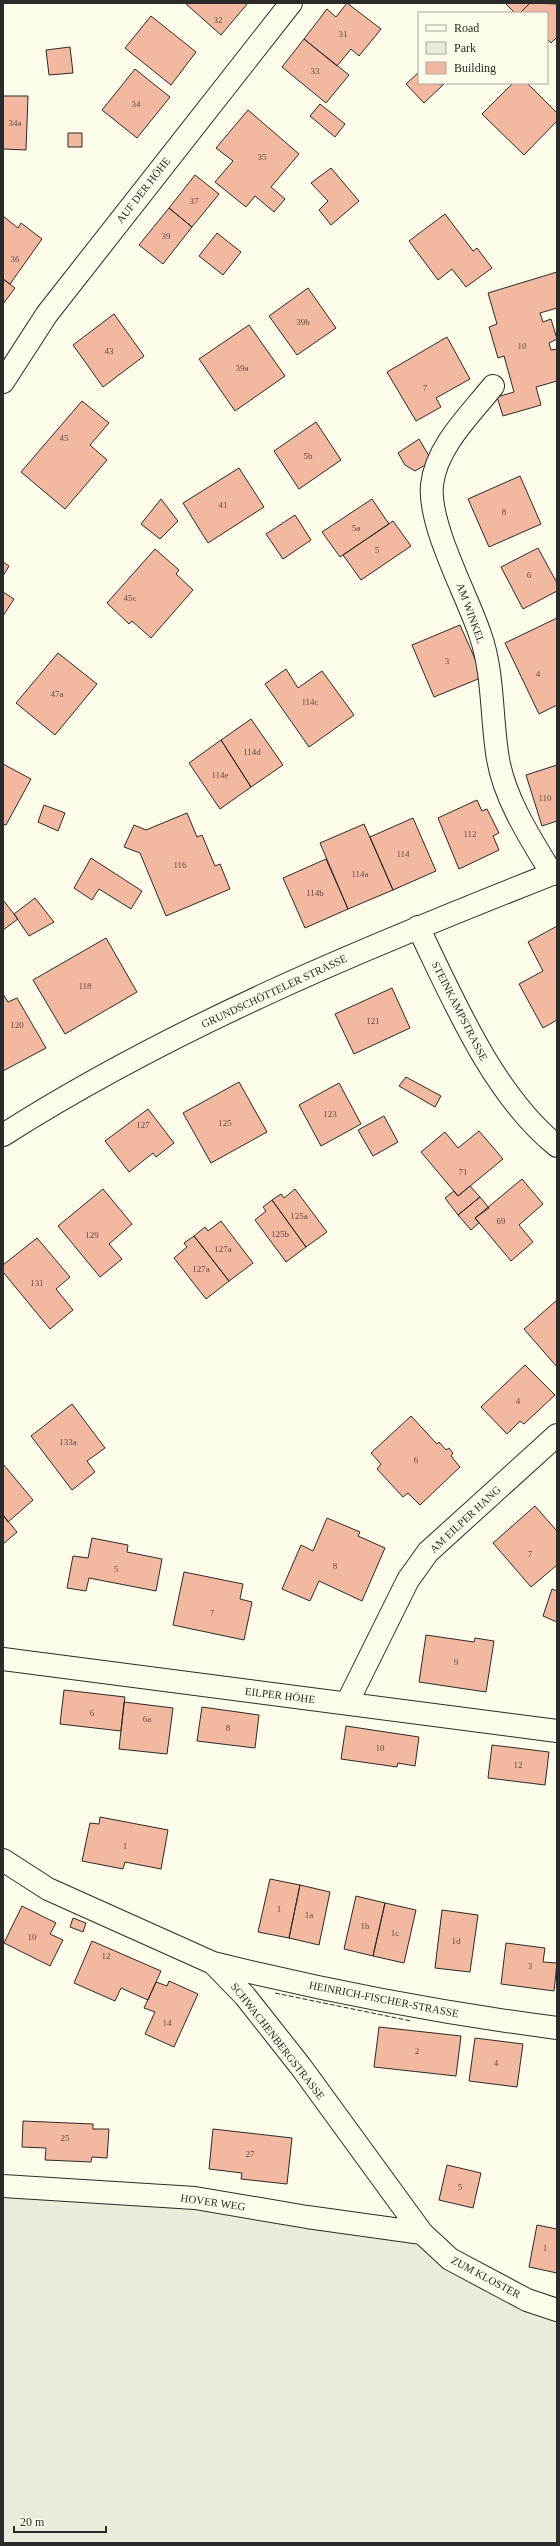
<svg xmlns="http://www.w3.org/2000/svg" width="560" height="2546" viewBox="0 0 560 2546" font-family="'Times New Roman',serif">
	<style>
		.green { fill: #ecebdb; stroke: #74746e }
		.building { fill: #f2b8a0; stroke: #2b2b2b }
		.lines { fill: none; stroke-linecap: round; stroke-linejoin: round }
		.street-casing { stroke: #2b2b2b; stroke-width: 24 }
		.primary-casing { stroke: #2b2b2b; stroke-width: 24 }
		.street { stroke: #fdfbea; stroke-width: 22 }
		.primary { stroke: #fdfbea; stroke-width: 22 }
		.fence { stroke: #2b2b2b; stroke-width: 1; stroke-dasharray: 5 2; stroke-linecap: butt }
		.labels { text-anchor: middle; stroke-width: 3; stroke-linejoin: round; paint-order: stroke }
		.number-label { font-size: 9px; fill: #5d4e48 }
		.street-label { font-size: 11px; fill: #2b2b2b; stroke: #fdfbea }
	</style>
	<rect width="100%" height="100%" fill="#fdfbea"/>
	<!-- green -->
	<path class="green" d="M 3,2186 L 422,2233 L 557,2310 L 557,2543 L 3,2543 Z"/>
	<!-- building -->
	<path class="building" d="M 185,3 L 248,3 L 221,35 Z
		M 347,3 L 381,29 L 359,56 L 351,49 L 337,66 L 304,39 L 327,9 L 336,17 Z
		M 505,3 L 530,3 L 520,13 L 515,13 Z
		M 530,3 L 557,4 L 557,37 L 551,43 L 547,39 L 547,13 L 520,13 Z
		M 151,16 L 196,52 L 171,85 L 125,48 Z
		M 304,39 L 349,75 L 326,103 L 282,67 Z
		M 70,47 L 73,73 L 49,75 L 46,50 Z
		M 135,69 L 170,97 L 137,138 L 102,110 Z
		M 419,72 L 419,83 L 444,84 L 424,103 L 406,84 Z
		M 513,83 L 527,83 L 557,113 L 557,121 L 524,155 L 482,114 Z
		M 3,96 L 28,96 L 26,150 L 3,149 Z
		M 320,104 L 345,124 L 335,137 L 310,116 Z
		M 248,110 L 299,154 L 271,187 L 285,199 L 274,212 L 255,196 L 246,207 L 215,182 L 233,161 L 216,148 Z
		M 68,133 L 82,133 L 82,147 L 68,147 Z
		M 331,168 L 359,201 L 331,225 L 319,210 L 328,201 L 311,183 Z
		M 195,175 L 219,194 L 192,227 L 169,208 Z
		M 169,208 L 192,227 L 163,264 L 139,245 Z
		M 445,214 L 473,251 L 477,248 L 492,268 L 466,287 L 452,269 L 438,280 L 409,241 Z
		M 3,216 L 18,228 L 21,223 L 42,239 L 10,284 L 3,279 Z
		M 217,233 L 241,252 L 223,275 L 199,256 Z
		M 557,272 L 557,308 L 540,313 L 543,322 L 551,319 L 557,339 L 549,343 L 551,350 L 557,349 L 557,381 L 536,387 L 541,405 L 503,416 L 497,397 L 514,392 L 504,356 L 498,358 L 489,327 L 497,324 L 488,293 Z
		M 3,279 L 15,288 L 3,304 Z
		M 308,288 L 336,328 L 297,355 L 269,316 Z
		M 114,314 L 144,356 L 103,387 L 73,345 Z
		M 249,325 L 285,376 L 235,411 L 199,359 Z
		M 447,337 L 470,379 L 436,398 L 441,407 L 416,421 L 387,372 Z
		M 82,401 L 109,423 L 90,445 L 107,460 L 65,509 L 21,472 Z
		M 316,422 L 341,460 L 299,489 L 274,451 Z
		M 419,439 L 432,461 L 415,471 L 405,465 L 398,453 Z
		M 239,468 L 264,507 L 208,543 L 183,503 Z
		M 520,476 L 541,524 L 489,547 L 468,499 Z
		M 161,499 L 178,521 L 160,539 L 141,524 Z
		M 372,499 L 389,524 L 340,557 L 322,532 Z
		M 295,515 L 311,540 L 283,559 L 266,534 Z
		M 393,521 L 411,546 L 361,580 L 343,555 Z
		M 538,548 L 557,583 L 557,591 L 523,609 L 501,567 Z
		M 155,549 L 179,570 L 176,574 L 193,590 L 151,638 L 132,621 L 129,624 L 107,603 Z
		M 3,562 L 9,566 L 3,576 Z
		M 3,592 L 14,599 L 3,616 Z
		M 557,618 L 557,705 L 539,714 L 505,643 Z
		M 460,625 L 483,677 L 434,697 L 412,645 Z
		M 58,653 L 97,684 L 55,735 L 16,703 Z
		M 286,669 L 298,688 L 322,671 L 354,715 L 309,747 L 265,684 Z
		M 251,719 L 283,765 L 251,787 L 221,740 Z
		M 221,740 L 251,787 L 220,809 L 189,763 Z
		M 3,764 L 31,779 L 6,825 L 3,824 Z
		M 557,765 L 557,821 L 542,826 L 526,775 Z
		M 477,800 L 482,811 L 487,809 L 499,833 L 493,836 L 499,850 L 459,869 L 438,818 Z
		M 44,805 L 65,813 L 58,831 L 38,822 Z
		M 187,813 L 197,837 L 202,835 L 215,866 L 220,864 L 230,889 L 166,916 L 140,853 L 124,847 L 134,825 L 146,830 Z
		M 413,818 L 436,871 L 393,890 L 370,837 Z
		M 364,824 L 393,890 L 348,909 L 320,843 Z
		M 91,858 L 142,891 L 131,909 L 99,889 L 92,900 L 74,888 Z
		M 326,859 L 348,909 L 305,928 L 283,878 Z
		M 35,898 L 54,922 L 29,936 L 14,914 Z
		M 3,900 L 18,919 L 3,930 Z
		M 557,926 L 557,1020 L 543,1028 L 519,984 L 543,971 L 528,942 Z
		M 106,938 L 137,992 L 65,1034 L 33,980 Z
		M 392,988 L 410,1028 L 354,1054 L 335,1014 Z
		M 3,994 L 8,1002 L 17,998 L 46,1048 L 3,1071 Z
		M 406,1077 L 441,1096 L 435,1107 L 399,1086 Z
		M 239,1082 L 267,1132 L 211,1163 L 183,1113 Z
		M 339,1083 L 361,1124 L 321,1146 L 299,1105 Z
		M 148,1109 L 174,1143 L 156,1157 L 153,1153 L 129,1172 L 105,1141 Z
		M 384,1116 L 398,1142 L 373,1156 L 358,1130 Z
		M 479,1131 L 503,1159 L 458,1196 L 421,1152 L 445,1132 L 458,1148 Z
		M 522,1179 L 543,1204 L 519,1225 L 533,1242 L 511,1261 L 475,1218 Z
		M 470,1186 L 480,1197 L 458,1215 L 445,1198 L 454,1191 L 458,1196 Z
		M 103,1189 L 132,1224 L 109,1244 L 122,1259 L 100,1277 L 58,1226 Z
		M 295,1189 L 327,1232 L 306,1247 L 272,1200 L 281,1194 L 284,1198 Z
		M 480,1197 L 489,1208 L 475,1218 L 479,1223 L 471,1230 L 458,1215 Z
		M 272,1200 L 306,1247 L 286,1262 L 255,1220 L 266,1211 L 263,1207 Z
		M 221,1221 L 253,1263 L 229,1281 L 194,1236 L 205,1227 L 208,1231 Z
		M 194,1236 L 229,1281 L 206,1299 L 174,1258 L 187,1247 L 184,1243 Z
		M 37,1238 L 70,1277 L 56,1289 L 73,1310 L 50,1329 L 3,1272 L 3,1265 Z
		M 557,1300 L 557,1367 L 524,1329 Z
		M 525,1365 L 555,1395 L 524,1424 L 520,1421 L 507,1434 L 481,1407 Z
		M 72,1404 L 105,1448 L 87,1461 L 95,1472 L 72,1490 L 31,1436 Z
		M 411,1416 L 437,1444 L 439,1442 L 446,1450 L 449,1448 L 453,1453 L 451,1456 L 460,1467 L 420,1505 L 408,1493 L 403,1497 L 377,1469 L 381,1464 L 371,1453 Z
		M 3,1464 L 33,1500 L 8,1522 L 3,1515 Z
		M 535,1506 L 557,1531 L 557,1565 L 531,1587 L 493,1543 Z
		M 3,1515 L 17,1532 L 3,1544 Z
		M 327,1518 L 360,1532 L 358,1536 L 385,1548 L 362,1601 L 319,1581 L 310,1601 L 282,1589 L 301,1545 L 313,1551 Z
		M 92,1538 L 128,1545 L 127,1552 L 162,1559 L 156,1591 L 89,1578 L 86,1591 L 67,1588 L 73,1556 L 88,1558 Z
		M 184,1572 L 243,1584 L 240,1599 L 252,1602 L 244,1640 L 173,1625 Z
		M 552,1589 L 557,1591 L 557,1622 L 543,1616 Z
		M 426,1635 L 474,1642 L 475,1638 L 494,1641 L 486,1692 L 419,1682 Z
		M 64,1690 L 125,1697 L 121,1731 L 60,1724 Z
		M 124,1702 L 173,1708 L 167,1754 L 119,1749 Z
		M 202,1707 L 259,1715 L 255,1748 L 197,1741 Z
		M 346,1726 L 419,1737 L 415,1766 L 398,1763 L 397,1767 L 341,1759 Z
		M 492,1745 L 549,1752 L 545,1785 L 488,1778 Z
		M 100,1817 L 168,1830 L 161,1869 L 125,1862 L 123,1869 L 82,1861 L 90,1823 L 99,1824 Z
		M 270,1879 L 300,1885 L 289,1938 L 258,1932 Z
		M 300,1885 L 330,1892 L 319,1945 L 289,1938 Z
		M 356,1896 L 385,1903 L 373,1956 L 344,1949 Z
		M 385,1903 L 416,1910 L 404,1963 L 373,1956 Z
		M 22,1906 L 56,1923 L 50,1934 L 63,1940 L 50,1966 L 4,1943 Z
		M 442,1910 L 478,1915 L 470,1972 L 435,1968 Z
		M 73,1918 L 86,1923 L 83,1932 L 70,1927 Z
		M 92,1941 L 161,1971 L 148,2000 L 121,1988 L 115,2001 L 74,1983 Z
		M 506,1943 L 545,1948 L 543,1962 L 557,1963 L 554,1991 L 501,1984 Z
		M 169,1981 L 198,1994 L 174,2047 L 145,2034 L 155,2012 L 144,2008 L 156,1982 L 167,1986 Z
		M 379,2027 L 461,2036 L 456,2076 L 374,2067 Z
		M 475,2038 L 523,2044 L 517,2087 L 469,2081 Z
		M 23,2121 L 93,2124 L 93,2129 L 109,2129 L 107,2158 L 92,2157 L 91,2162 L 45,2160 L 46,2148 L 22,2147 Z
		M 213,2129 L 292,2138 L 287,2184 L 241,2179 L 242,2173 L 209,2169 Z
		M 447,2165 L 481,2173 L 473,2208 L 439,2200 Z
		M 537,2225 L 557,2229 L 557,2273 L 529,2267 Z"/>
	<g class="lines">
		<defs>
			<path id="street" d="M 3,382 L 47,314 L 291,3
				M 493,386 C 470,415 436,447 432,485 C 428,525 467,595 480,634 C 494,673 491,719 498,759 C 505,800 531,839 552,874
				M 418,927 C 453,999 493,1095 557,1146
				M 3,1659 L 557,1731
				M 347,1703 L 408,1580 L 428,1552 L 557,1435
				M 3,1860 L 48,1889 L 213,1963 L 245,1996 L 301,2067 L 422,2233 L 450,2259 L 527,2300 L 557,2310
				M 213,1963 C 326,1991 441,2013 557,2028
				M 3,2186 L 195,2198 L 307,2217 L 422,2233"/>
			<path id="primary" d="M 3,1135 C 176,1025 367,947 557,872"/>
		</defs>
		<!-- street casing -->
		<use href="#street" class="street-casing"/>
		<!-- primary casing -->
		<use href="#primary" class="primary-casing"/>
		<!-- street -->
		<use href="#street" class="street"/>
		<!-- primary -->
		<use href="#primary" class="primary"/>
		<!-- fence -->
		<path class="fence" d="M 275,1993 L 411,2021"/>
	</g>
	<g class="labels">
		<!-- number labels -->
		<g class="number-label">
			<text x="218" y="23">32</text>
			<text x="343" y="37">31</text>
			<text x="315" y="74">33</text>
			<text x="136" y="107">34</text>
			<text x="15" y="126">34a</text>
			<text x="262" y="160">35</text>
			<text x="194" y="204">37</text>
			<text x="166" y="239">39</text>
			<text x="15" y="262">36</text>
			<text x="303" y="325">39b</text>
			<text x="522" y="349">10</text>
			<text x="109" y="354">43</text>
			<text x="242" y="371">39a</text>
			<text x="425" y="391">7</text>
			<text x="64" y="441">45</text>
			<text x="308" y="459">5b</text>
			<text x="223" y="508">41</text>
			<text x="504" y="515">8</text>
			<text x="356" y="531">5a</text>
			<text x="377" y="553">5</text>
			<text x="529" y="578">6</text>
			<text x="130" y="601">45c</text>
			<text x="447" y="664">3</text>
			<text x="538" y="677">4</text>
			<text x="57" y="697">47a</text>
			<text x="310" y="705">114c</text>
			<text x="252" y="755">114d</text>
			<text x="220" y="778">114e</text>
			<text x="545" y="801">110</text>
			<text x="470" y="837">112</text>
			<text x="403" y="857">114</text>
			<text x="180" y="868">116</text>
			<text x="360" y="877">114a</text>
			<text x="315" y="896">114b</text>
			<text x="85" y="989">118</text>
			<text x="373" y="1024">121</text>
			<text x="17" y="1028">120</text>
			<text x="330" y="1117">123</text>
			<text x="225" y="1126">125</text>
			<text x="143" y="1128">127</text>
			<text x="463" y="1175">71</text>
			<text x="299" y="1219">125a</text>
			<text x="501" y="1224">69</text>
			<text x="280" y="1237">125b</text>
			<text x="92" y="1238">129</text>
			<text x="223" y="1252">127a</text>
			<text x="201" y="1272">127a</text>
			<text x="37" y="1286">131</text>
			<text x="518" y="1404">4</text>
			<text x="68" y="1445">133a</text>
			<text x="416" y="1463">6</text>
			<text x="530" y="1557">7</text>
			<text x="335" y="1569">8</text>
			<text x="116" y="1572">5</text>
			<text x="212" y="1616">7</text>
			<text x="456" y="1665">9</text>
			<text x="92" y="1716">6</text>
			<text x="147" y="1722">6a</text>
			<text x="228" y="1731">8</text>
			<text x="380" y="1751">10</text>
			<text x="518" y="1768">12</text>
			<text x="125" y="1849">1</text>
			<text x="279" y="1912">1</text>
			<text x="309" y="1918">1a</text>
			<text x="365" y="1929">1b</text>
			<text x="395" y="1936">1c</text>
			<text x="32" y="1940">10</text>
			<text x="456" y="1944">1d</text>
			<text x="106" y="1959">12</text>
			<text x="530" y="1969">3</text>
			<text x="167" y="2026">14</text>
			<text x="417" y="2054">2</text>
			<text x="496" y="2066">4</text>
			<text x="65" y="2141">25</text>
			<text x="250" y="2157">27</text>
			<text x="460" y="2190">5</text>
			<text x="545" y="2251">1</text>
		</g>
		<!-- street labels -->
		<g class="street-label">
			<text transform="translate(143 190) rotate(-52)" y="4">AUF DER HÖHE</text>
			<text transform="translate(471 613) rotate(70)" y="4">AM WINKEL</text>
			<text transform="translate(274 991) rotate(-25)" y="4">GRUNDSCHÖTTELER STRASSE</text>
			<text transform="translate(460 1011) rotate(63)" y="4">STEINKAMPSTRASSE</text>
			<text transform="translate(465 1519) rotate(-43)" y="4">AM EILPER HANG</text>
			<text transform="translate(280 1695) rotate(7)" y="4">EILPER HÖHE</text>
			<text transform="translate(384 1999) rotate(11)" y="4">HEINRICH-FISCHER-STRASSE</text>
			<text transform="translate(278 2041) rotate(52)" y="4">SCHWACHENBERGSTRASSE</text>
			<text transform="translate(213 2202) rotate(8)" y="4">HOVER WEG</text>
			<text transform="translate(486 2277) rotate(28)" y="4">ZUM KLOSTER</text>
		</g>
	</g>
	<!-- border -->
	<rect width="560" height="2546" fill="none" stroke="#2b2b2b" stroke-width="8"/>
	<!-- legend -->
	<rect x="418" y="12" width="130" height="72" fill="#fdfbea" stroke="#a9a89e"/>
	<rect x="426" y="25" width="20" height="6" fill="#fdfbea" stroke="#a9a89e"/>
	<text x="454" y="32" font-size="12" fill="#2b2b2b">Road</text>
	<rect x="426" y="42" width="20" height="12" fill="#ecebdb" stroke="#a9a89e"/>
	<text x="454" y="52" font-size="12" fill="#2b2b2b">Park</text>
	<rect x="426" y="62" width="20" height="12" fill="#f2b8a0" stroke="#a9a89e"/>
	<text x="454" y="72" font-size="12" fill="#2b2b2b">Building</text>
	<!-- scale -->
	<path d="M14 2526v6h92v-6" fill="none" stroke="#2b2b2b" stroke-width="2"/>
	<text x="20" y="2526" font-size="12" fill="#2b2b2b" stroke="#fdfbea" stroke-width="3" paint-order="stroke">20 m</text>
</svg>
